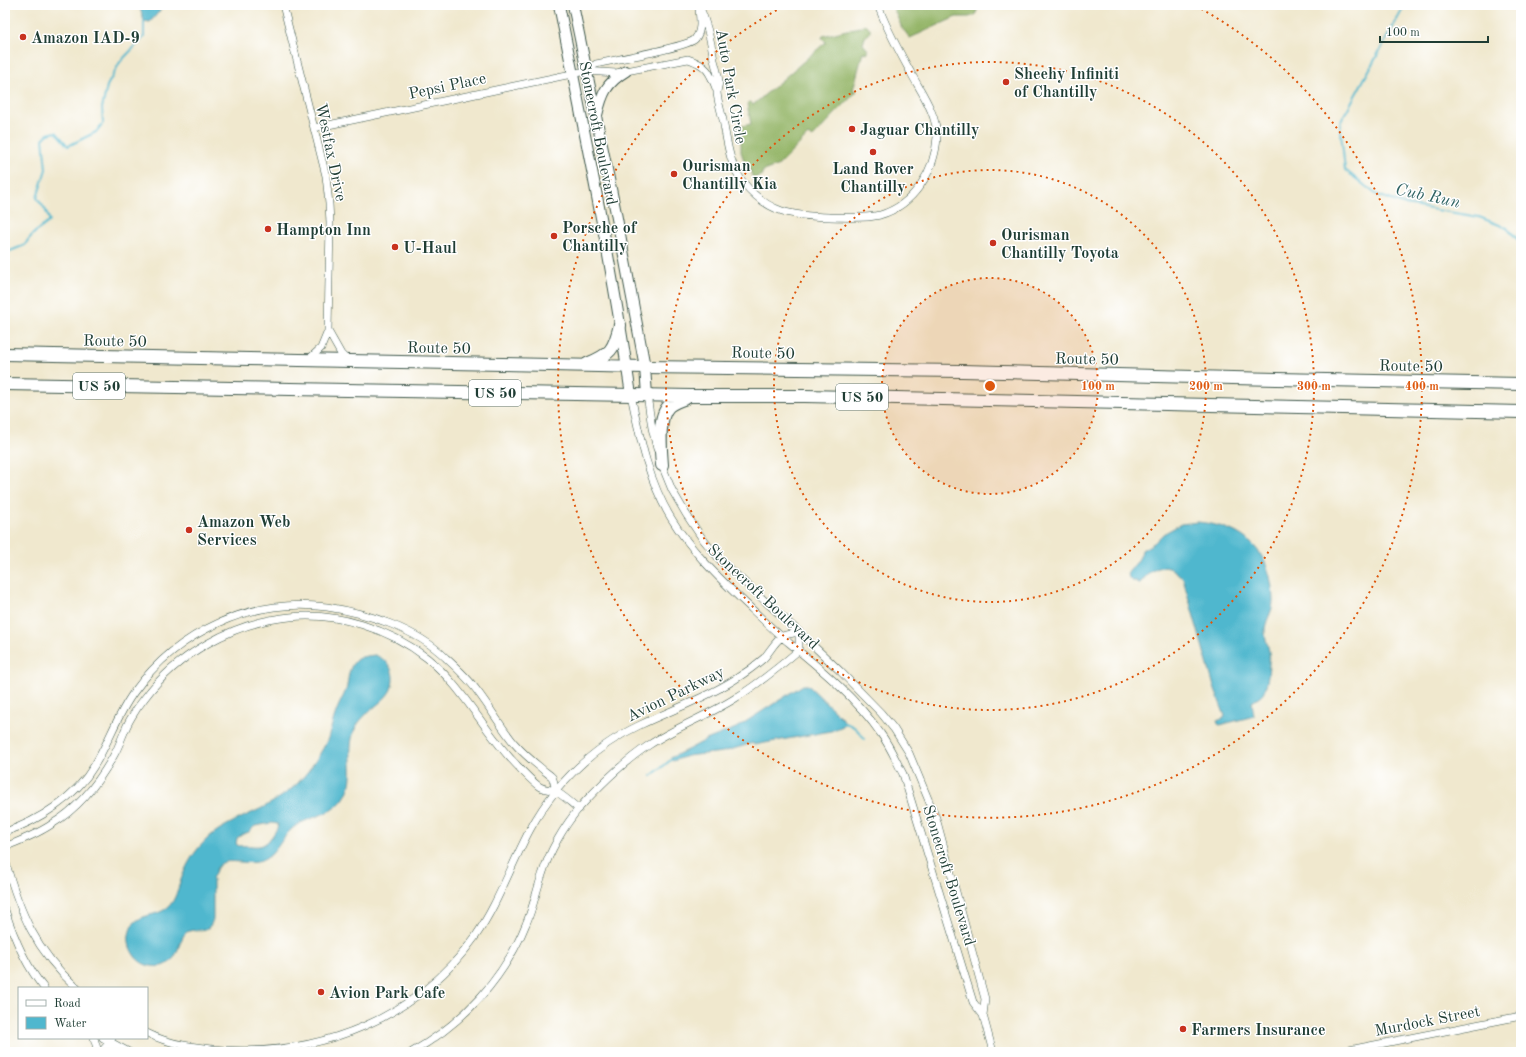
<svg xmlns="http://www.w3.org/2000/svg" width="1526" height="1057" viewBox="0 0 1526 1057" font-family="'Old Standard TT',serif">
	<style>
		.forest { fill: #95b669; stroke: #5a7a4e }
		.water { fill: #50b7ce; stroke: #387a81; fill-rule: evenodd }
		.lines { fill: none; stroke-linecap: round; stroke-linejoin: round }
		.stream { stroke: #50b7ce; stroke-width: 2 }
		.minor-casing { stroke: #3e574b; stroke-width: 8 }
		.secondary-casing { stroke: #3e574b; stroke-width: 12 }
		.trunk-casing { stroke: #3e574b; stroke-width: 14 }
		.minor { stroke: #fff; stroke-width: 7 }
		.secondary { stroke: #fff; stroke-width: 10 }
		.trunk { stroke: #fff; stroke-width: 12 }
		.ring { fill: none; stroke: #de580e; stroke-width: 2; stroke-dasharray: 2 4 }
		.poi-dot { fill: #c8321e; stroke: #fff; stroke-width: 1.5 }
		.labels { text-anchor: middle; stroke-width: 3; stroke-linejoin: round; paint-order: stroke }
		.shield { fill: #fff; stroke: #627771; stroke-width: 1 }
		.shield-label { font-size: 15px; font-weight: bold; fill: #1f3d34 }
		.poi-label { font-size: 16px; font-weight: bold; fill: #1f3d34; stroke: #fff; text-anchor: start }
		.street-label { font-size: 16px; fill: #1f3d34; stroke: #fff }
		.water-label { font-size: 17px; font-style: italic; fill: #2e6262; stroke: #fff }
		.centre { fill: #de580e; stroke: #fff; stroke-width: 2 }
		.ring-label { font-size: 12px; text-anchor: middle; font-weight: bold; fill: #de580e; stroke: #fff; stroke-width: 3; stroke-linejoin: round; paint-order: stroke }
	</style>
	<rect width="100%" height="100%" fill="#fff"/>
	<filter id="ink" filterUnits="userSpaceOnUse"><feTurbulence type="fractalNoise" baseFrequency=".025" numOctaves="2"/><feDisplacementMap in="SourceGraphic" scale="8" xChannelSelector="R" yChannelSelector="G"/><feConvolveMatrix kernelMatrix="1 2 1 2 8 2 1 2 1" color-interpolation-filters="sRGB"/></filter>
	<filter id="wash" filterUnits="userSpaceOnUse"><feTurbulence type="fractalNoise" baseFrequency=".012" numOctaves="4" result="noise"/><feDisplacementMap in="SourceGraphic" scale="16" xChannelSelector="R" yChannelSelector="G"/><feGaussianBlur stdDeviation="0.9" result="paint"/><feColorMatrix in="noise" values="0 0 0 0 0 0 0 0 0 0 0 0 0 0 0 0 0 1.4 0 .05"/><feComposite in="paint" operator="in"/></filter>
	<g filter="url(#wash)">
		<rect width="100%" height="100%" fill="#f0e8ce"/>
		<!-- forest -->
		<path class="forest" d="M 892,5 L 978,5 L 976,15 L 969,17 L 956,17 L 910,38 L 902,28 Z
			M 867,25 L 870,29 L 870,33 L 865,37 L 863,44 L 868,50 L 868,53 L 863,52 L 853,90 L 857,91 L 812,138 L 808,135 L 779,165 L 763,171 L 761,176 L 753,178 L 749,167 L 745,163 L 741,152 L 741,142 L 736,136 L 737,127 L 751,124 L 747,104 L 750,101 L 753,105 L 826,42 L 822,38 L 823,36 Z"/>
		<!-- water -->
		<path class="water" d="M 139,5 L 165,5 L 150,22 L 144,21 Z
			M 1198,522 C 1245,527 1272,551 1273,601 C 1273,613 1264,621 1265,633 C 1265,639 1268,645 1269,651 C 1270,660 1268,689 1262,695 C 1259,698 1255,700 1252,702 L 1254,716 L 1220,725 L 1218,724 L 1217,721 L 1224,718 L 1225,716 L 1215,690 L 1183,579 C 1168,560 1153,566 1140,583 L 1137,584 L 1137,581 L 1132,581 L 1129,578 L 1128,573 C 1133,566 1141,559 1142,550 L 1154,543 L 1163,534 L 1181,524 Z
			M 375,655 C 388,660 396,671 392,686 C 389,701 363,711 355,729 C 344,754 360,778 342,801 C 330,816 309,816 294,827 C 281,837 276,856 261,861 C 250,865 236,860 224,862 C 213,868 218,871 212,878 L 213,880 L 213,919 C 209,934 200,928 189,931 C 175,936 183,971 151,966 C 144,965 138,961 134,955 C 130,949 128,943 129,935 C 133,911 155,919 168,907 C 176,900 178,887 182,877 C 187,864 194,852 204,842 C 216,829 231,823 247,815 C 266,807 283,797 298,783 C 310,770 321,754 328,738 C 331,729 333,720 336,712 C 339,704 343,697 346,690 C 349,680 347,670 355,661 C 360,656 368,656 375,655 ZM 272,823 L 278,824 C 278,829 275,831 273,835 C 261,852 256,844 239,846 L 236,844 L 237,838 L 243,834 L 249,832 L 255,826 Z
			M 803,685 L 808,685 L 844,720 L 843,726 L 831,731 L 754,745 L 753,743 L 723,752 L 687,756 L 673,761 L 670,758 L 689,749 L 706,740 L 736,728 Z"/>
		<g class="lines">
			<!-- stream -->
			<path class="stream" d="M 1405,5 L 1340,123 L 1345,170 L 1377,195 L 1406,205 L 1479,217 L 1507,228 L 1521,243
				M 5,253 L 25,245 C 31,233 40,229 50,221 L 45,209 L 37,198 L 46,169 L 43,139 L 48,134 L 56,132 L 68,146 L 96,132 L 103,123 L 102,108 L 107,86 L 120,62 L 144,37 L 144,21
				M 5,279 L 8,284 L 5,296
				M 843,723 C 854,724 858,731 865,739
				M 651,776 L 672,759"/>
		</g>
	</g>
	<g filter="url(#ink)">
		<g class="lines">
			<defs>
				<path id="minor" d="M 283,5 L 326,176 L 329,204 L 330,223 L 328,331 L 321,348 L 308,360
					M 699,5 C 707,23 711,41 714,60 C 716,67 718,74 719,81 C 719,85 717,89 717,93 C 718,102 721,111 723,120 C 727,140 729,165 743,182 C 767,213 793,216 829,217 C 845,217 864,219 880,215 C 914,205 935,171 937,137 C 937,114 921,92 911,73 C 899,51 886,28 878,5
					M 586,71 L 596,64 C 612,60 688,47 695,39 C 702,31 700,19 699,9
					M 314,128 L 586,71 L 616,73 L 688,59 C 707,65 710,72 717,91
					M 328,331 L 341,354 L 348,361
					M 631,395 C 640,438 648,480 671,518 C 690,549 714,573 740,598 C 754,611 768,625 782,637 C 817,666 855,696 881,734 C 890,746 896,761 903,774 L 973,1002 L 983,1015 L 993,1052
					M 647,395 L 652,428 L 657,449
					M 661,463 L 672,490 L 686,514 L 702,538 L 720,560 L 799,632 L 841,672 L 881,713 L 894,729 L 909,753 L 936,818 L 985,999 L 983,1015
					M 5,832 C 38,821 76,797 94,766 C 109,742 117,715 134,692 C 178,631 252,597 327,607 C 367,613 417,629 446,658 C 458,669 469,679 478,692 C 491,709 501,727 514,743 C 522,752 531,760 541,768 C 544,771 549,774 552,777 C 554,781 555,787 556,791
					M 5,847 C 21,840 38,834 52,824 C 79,808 99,782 114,755 C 121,743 124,729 131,718 C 135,711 139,705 144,699 C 177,654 234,622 290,617 C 337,612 390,629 427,658 C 462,686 481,726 511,759 C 518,766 532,782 540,787 C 545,790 550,789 555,791 C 563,795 571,803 579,809
					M 5,860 C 20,913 35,950 77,988
					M 5,910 C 14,938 25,965 44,988
					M 147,1033 C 170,1045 198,1048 224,1050 C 321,1056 417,1018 475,937 C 507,891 519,835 555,792 C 578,764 608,740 640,725 C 671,710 704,699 734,680 C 744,674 755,666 764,658 C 770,651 776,640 783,636 C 788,634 794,633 799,632
					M 94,1038 L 98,1052
					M 103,1038 L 129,1052
					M 110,1042 L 113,1048 L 111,1052
					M 102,1052 C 105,1046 110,1044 112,1038
					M 412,1052 C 463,1023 504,979 526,924 C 533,908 536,892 542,875 C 549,852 564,826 580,807 C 601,784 623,762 649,745 C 676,727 707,716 734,699 C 757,685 778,668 799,650 L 799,632
					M 1339,1052 L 1521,1016"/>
				<path id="secondary" d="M 559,5 C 585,135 612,264 631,395
					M 573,5 L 616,213 L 645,367 L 647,395
					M 597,115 C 602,94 606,83 626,71"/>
				<path id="trunk" d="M 5,354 L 645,367 L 962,371 L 1233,378 L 1521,384
					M 587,364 C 611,354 614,350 620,325
					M 5,384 L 691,396 L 805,396 L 1521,412
					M 662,465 C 661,450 657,417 669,406 C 674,402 680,400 686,398"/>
			</defs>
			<!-- minor casing -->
			<use href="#minor" class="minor-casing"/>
			<!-- secondary casing -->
			<use href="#secondary" class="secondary-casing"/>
			<!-- trunk casing -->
			<use href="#trunk" class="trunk-casing"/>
			<!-- minor -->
			<use href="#minor" class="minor"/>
			<!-- secondary -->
			<use href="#secondary" class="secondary"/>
			<!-- trunk -->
			<use href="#trunk" class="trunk"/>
		</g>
	</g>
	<!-- distance rings -->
	<circle cx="990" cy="386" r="108" fill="#de580e" fill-opacity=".12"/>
	<g class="ring">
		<circle cx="990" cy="386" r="108"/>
		<circle cx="990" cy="386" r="216"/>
		<circle cx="990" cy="386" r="324"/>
		<path d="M1196 6A432 432 0 1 1 784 6"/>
	</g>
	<!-- markers -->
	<g class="poi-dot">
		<circle cx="23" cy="37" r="4"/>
		<circle cx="1006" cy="82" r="4"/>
		<circle cx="852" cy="129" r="4"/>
		<circle cx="873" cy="152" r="4"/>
		<circle cx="674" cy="174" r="4"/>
		<circle cx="268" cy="229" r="4"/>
		<circle cx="554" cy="236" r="4"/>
		<circle cx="993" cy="243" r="4"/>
		<circle cx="395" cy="247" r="4"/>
		<circle cx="189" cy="530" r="4"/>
		<circle cx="321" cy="992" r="4"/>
		<circle cx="1183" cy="1029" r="4"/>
	</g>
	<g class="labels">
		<!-- shield labels -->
		<g class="shield">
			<rect x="73" y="373" width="52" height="26" rx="3"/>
			<rect x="469" y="380" width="52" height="26" rx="3"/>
			<rect x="836" y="384" width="52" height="26" rx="3"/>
		</g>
		<g class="shield-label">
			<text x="99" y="391">US 50</text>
			<text x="495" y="398">US 50</text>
			<text x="862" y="402">US 50</text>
		</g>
		<!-- poi labels -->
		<g class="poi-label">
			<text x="31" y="43">Amazon IAD-9</text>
			<text x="1014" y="79">Sheehy Infiniti<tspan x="1014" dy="18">of Chantilly</tspan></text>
			<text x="860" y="135">Jaguar Chantilly</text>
			<text x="682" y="171">Ourisman<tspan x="682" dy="18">Chantilly Kia</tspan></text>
			<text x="873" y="174" text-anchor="middle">Land Rover<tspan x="873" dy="18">Chantilly</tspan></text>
			<text x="562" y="233">Porsche of<tspan x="562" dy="18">Chantilly</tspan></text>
			<text x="276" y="235">Hampton Inn</text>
			<text x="1001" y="240">Ourisman<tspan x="1001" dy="18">Chantilly Toyota</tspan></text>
			<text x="403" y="253">U-Haul</text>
			<text x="197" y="527">Amazon Web<tspan x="197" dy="18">Services</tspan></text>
			<text x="329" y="998">Avion Park Cafe</text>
			<text x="1191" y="1035">Farmers Insurance</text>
		</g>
		<!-- street labels -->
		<g class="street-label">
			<text transform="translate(447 85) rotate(-12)" y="6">Pepsi Place</text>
			<text transform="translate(732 86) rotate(80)" y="6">Auto Park Circle</text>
			<text transform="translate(599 133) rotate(79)" y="6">Stonecroft Boulevard</text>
			<text transform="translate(332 152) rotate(78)" y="6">Westfax Drive</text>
			<text transform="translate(115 340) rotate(1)" y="6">Route 50</text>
			<text transform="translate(439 347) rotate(1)" y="6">Route 50</text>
			<text transform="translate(763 352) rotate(1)" y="6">Route 50</text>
			<text transform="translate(1087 358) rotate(1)" y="6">Route 50</text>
			<text transform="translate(1411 365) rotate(1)" y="6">Route 50</text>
			<text transform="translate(764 596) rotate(43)" y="6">Stonecroft Boulevard</text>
			<text transform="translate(675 693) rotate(-26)" y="6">Avion Parkway</text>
			<text transform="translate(950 875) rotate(73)" y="6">Stonecroft Boulevard</text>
			<text transform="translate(1427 1020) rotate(-11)" y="6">Murdock Street</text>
		</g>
		<!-- water labels -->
		<g class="water-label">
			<text transform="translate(1428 195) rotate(12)" y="6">Cub Run</text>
		</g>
	</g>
	<circle cx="990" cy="386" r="6" class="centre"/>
	<g class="ring-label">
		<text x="1098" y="390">100 m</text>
		<text x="1206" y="390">200 m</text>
		<text x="1314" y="390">300 m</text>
		<text x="1422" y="390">400 m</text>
	</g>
	<!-- margin -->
	<rect width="1526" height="1057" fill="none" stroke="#fff" stroke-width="20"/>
	<!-- legend -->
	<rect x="18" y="987" width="130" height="52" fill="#ffffff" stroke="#a5b1ae"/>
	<rect x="26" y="1000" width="20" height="6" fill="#ffffff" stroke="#a5b1ae"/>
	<text x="54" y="1007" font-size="12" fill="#1f3d34">Road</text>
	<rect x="26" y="1017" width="20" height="12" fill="#50b7ce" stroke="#a5b1ae"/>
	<text x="54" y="1027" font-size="12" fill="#1f3d34">Water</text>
	<!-- scale -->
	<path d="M1380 36v6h108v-6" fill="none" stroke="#1f3d34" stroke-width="2"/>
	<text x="1386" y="36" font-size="12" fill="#1f3d34" stroke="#ffffff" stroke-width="3" paint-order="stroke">100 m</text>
</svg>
